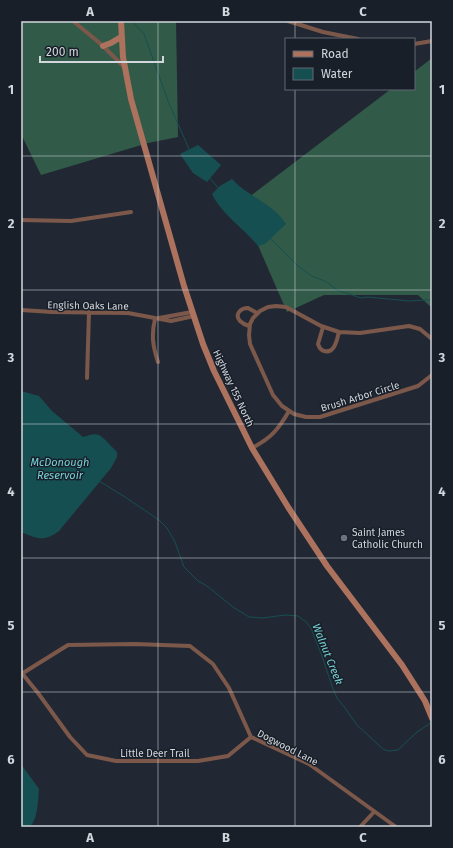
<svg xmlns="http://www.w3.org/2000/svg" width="453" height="848" viewBox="0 0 453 848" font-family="'Fira Sans',sans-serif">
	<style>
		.forest { fill: #315b48 }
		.water { fill: #164f52 }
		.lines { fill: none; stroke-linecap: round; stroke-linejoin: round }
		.stream { stroke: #164f52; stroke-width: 1 }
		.street { stroke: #7c584b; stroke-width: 4 }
		.secondary { stroke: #ac725d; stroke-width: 6 }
		.grid { fill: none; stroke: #d2d6dd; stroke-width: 1; stroke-opacity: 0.55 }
		.worship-dot { fill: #6b7280; stroke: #191f29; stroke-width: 1.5 }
		.labels { text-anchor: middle; stroke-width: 3; stroke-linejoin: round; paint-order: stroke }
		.street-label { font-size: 10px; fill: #d2d6dd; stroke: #191f29 }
		.poi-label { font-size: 10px; fill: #d2d6dd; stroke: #191f29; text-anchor: start }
		.water-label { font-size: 11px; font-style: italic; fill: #76d1d6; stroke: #191f29 }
		.neatline { fill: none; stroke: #d2d6dd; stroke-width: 1.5 }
		.grid-label { font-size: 13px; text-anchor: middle; font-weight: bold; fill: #d2d6dd }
	</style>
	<rect width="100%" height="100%" fill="#222833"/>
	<!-- forest -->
	<path class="forest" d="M 21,21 L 176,21 L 178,137 L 148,143 L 41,175 L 21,134 Z
		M 432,58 L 432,308 L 418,295 L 324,295 L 287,312 L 240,204 L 391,89 L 414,89 L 414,72 Z"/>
	<!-- water -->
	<path class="water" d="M 198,145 L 221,165 L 207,182 L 193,173 L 180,154 Z
		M 232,179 C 248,197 273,203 286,224 L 265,244 L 258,246 C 244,228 222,215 212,194 L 220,186 Z
		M 21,391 L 39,396 L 52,411 L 83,437 C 88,436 93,433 99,435 C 101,435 115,450 117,452 L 117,457 L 111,468 L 59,531 C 45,542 37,539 21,532 Z
		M 21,764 L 39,789 C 38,798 38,824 28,827 C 26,828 23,827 21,827 Z"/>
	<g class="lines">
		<!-- stream -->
		<path class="stream" d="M 132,21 L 144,34 L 168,101 L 189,149
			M 210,178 L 218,188
			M 271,239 L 298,266 L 312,276 L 327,282 L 337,290 L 361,298 L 368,297 L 409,301 L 426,300 L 432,300
			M 99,481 L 125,497 L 159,520 L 167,528 L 175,542 L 184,567 L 198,581 L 207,586 L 233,607 L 249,617 L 263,618 L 285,615 L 298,616 L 306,622 L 311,628 L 322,656 L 332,686 L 337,698 L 345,708 L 357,725 L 383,749 L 388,751 L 398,750 L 417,732 L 432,722"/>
		<!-- street -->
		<path class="street" d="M 73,21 L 102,45 L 124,67
			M 288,21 L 323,32 L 358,39
			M 414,44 L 432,41
			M 21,220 L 71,221 L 131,212
			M 21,310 L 52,312 L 128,313 L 171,321 L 194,316
			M 159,318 L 192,312
			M 155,319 C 151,335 153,347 158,362
			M 249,326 C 246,325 243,324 240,321 C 234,314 241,308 248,308 L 257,313
			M 323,327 L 318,344 C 319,347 320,350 324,351 C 335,354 337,339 339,332
			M 432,339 L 420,329 L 409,326 L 360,333 L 339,332 L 321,326 L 286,307 L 276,306 L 268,307 L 260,311 L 253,318 L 250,324 L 249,335 L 250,344 L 273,395 L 282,406 L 294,414 L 306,417 L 320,417 L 418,386 L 432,375
			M 87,378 L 89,312
			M 252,448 C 271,438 278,430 289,411
			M 21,672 L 38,693 L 70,737 L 87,755 L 116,761 L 198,761 L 228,756 L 251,737
			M 23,673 L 68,645 L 135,644 L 190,646 L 213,664 L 229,688 L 251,737 L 309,764 L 396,827
			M 360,827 L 374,812"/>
		<!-- secondary -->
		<path class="secondary" d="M 121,21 L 123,57 L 131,99 L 184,286 L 203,344 L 214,371 L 252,448 L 288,507 L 327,566 L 402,665 L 425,701 L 432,718
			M 103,46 L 111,43 L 121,37"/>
	</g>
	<!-- grid -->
	<path class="grid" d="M 158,21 L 158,827M 295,21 L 295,39M 295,89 L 295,827M 21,156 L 432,156M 21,290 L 432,290M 21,424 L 432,424M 21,558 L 432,558M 21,692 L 432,692"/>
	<!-- markers -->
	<circle class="worship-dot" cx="344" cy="538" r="4"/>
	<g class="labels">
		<!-- street labels -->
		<g class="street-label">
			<text transform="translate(88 305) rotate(1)" y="4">English Oaks Lane</text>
			<text transform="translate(234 388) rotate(65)" y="4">Highway 155 North</text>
			<text transform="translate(360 396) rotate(-17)" y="4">Brush Arbor Circle</text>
			<text transform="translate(288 747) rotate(27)" y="4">Dogwood Lane</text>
			<text x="155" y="757">Little Deer Trail</text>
		</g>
		<!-- poi labels -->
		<g class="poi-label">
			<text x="352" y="536">Saint James<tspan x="352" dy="12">Catholic Church</tspan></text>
		</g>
		<!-- water labels -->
		<g class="water-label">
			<text x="60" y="466">McDonough<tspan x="60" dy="13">Reservoir</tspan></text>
			<text transform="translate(328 654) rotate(68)" y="4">Walnut Creek</text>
		</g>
	</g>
	<!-- border -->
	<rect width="453" height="848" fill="none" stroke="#191f29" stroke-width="44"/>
	<!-- legend -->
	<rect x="285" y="38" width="130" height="52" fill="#191f29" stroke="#636871"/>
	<rect x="293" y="51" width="20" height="6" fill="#ac725d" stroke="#636871"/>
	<text x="321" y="58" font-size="12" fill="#d2d6dd">Road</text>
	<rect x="293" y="68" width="20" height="12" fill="#164f52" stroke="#636871"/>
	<text x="321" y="78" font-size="12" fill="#d2d6dd">Water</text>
	<!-- scale -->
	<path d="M40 56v6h123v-6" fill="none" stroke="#d2d6dd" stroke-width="2"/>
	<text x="46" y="56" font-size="12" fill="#d2d6dd" stroke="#191f29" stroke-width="3" paint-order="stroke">200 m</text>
	<rect x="22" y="22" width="409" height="804" class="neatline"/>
	<g class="grid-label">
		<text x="90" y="16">A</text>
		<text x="226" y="16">B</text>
		<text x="363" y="16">C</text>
		<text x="11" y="94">1</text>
		<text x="442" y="94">1</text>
		<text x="11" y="228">2</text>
		<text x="442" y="228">2</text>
		<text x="11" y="362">3</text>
		<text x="442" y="362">3</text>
		<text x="11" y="496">4</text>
		<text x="442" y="496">4</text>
		<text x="11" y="630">5</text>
		<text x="442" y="630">5</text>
		<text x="11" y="764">6</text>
		<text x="442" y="764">6</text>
		<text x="90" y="842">A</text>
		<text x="226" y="842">B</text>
		<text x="363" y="842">C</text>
	</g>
</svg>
